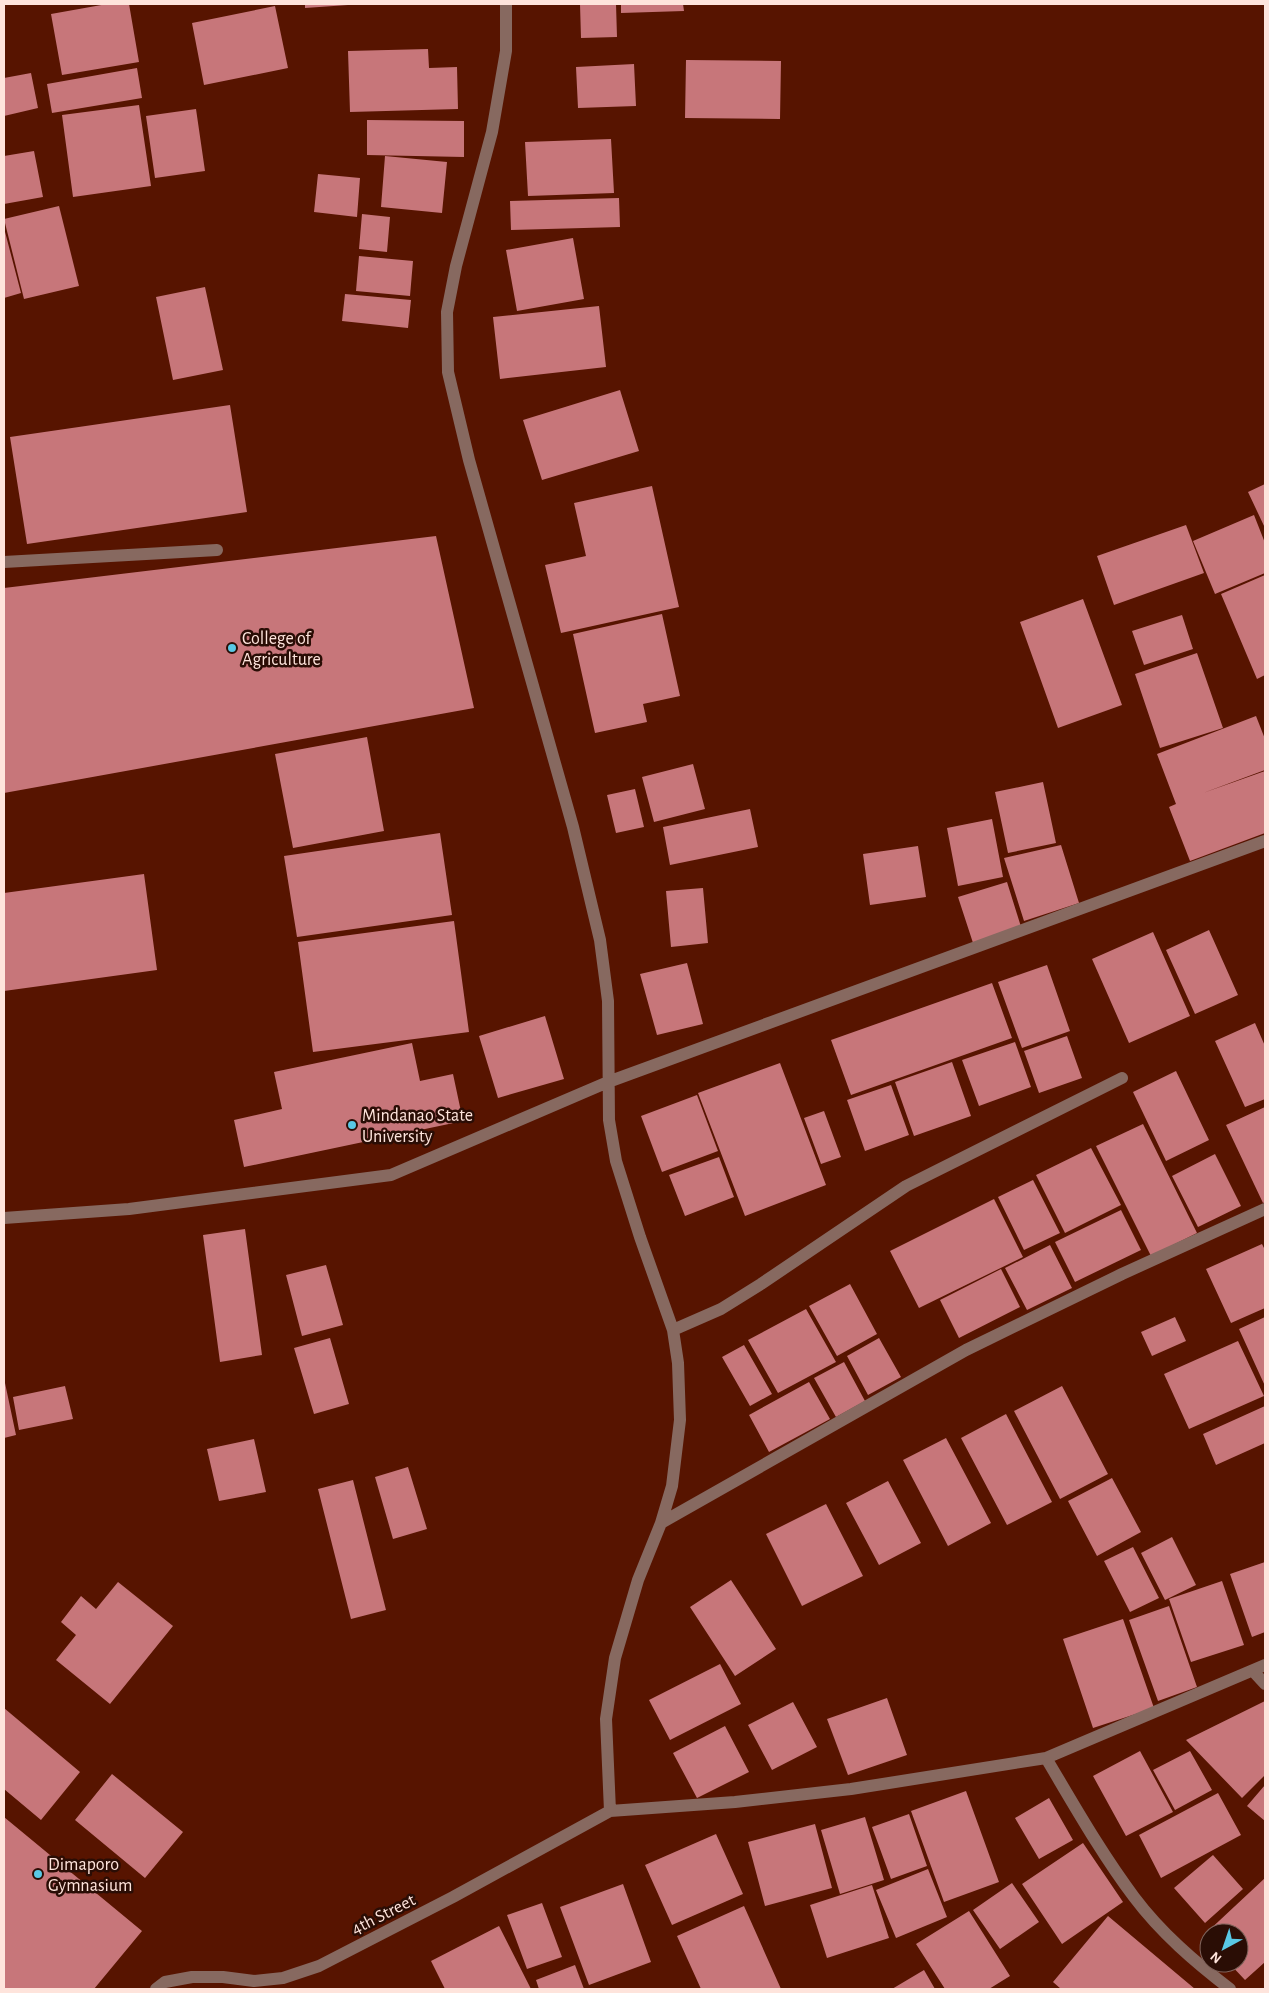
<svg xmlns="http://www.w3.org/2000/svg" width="1269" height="1993" viewBox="0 0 1269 1993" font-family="'Alegreya Sans',sans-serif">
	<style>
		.building { fill: #c7767a }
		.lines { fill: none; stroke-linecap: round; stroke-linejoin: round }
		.minor { stroke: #876960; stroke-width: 12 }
		.poi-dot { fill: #59c8e5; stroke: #2a0d05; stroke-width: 2 }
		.labels { text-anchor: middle; stroke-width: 5; stroke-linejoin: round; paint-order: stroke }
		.poi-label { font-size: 18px; fill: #fee4dc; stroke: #2a0d05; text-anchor: start }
		.street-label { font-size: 18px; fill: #fee4dc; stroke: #2a0d05 }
	</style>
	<rect width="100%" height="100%" fill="#571400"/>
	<!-- building -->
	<path class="building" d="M 107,4 L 129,4 L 139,62 L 62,75 L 51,14 Z
		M 305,4 L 348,4 L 348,5 L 305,8 Z
		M 580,4 L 616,4 L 617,37 L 581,38 Z
		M 621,4 L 683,4 L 684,11 L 621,13 Z
		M 275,6 L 288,68 L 204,85 L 192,23 Z
		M 428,49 L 429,68 L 457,67 L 458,109 L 350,112 L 348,51 Z
		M 686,60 L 781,61 L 780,119 L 685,118 Z
		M 634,64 L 636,106 L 578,108 L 576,67 Z
		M 137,68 L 142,98 L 52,113 L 47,84 Z
		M 31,73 L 38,108 L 4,116 L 4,78 Z
		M 139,105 L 151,186 L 73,197 L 62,115 Z
		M 196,109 L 205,171 L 155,178 L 146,116 Z
		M 367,120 L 464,121 L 464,157 L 367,155 Z
		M 611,139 L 614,193 L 528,196 L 525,142 Z
		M 34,151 L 43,197 L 4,204 L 4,156 Z
		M 385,156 L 447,162 L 442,213 L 381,207 Z
		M 318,174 L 360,178 L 357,217 L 314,212 Z
		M 619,198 L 620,227 L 511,230 L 510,201 Z
		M 59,206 L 79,286 L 24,299 L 4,219 Z
		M 362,214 L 390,217 L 387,252 L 359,249 Z
		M 4,228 L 21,293 L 4,298 Z
		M 573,238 L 584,299 L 517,311 L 506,250 Z
		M 359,256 L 413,261 L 410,296 L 356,291 Z
		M 205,287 L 223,370 L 173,380 L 156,297 Z
		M 345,294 L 411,300 L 408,328 L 342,321 Z
		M 599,306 L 606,367 L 500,379 L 493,317 Z
		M 620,390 L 639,451 L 542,480 L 523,420 Z
		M 230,405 L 247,512 L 27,544 L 10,437 Z
		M 1265,484 L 1265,528 L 1248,492 Z
		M 652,486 L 679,607 L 561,633 L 545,565 L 586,556 L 574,503 Z
		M 1254,515 L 1265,543 L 1265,573 L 1215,594 L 1193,541 Z
		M 1186,525 L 1204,573 L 1114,605 L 1097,556 Z
		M 436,536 L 474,708 L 4,793 L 4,588 Z
		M 1265,575 L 1265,675 L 1257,679 L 1221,594 Z
		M 1083,599 L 1122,705 L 1058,728 L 1020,622 Z
		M 662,614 L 680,696 L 643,704 L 647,722 L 595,733 L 573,634 Z
		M 1182,615 L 1193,649 L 1144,665 L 1132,631 Z
		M 1197,653 L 1223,728 L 1160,748 L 1135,674 Z
		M 1256,716 L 1265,739 L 1265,770 L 1203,793 L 1265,771 L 1265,833 L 1190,861 L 1169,807 L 1176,804 L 1157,754 Z
		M 367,737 L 384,831 L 293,848 L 275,754 Z
		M 693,764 L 705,809 L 654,822 L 642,777 Z
		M 1043,782 L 1056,843 L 1008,853 L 995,792 Z
		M 635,789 L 644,827 L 616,833 L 607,795 Z
		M 750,809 L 758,847 L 670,865 L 663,827 Z
		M 992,819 L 1003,877 L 958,886 L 947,828 Z
		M 440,833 L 452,915 L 297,937 L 284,856 Z
		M 1061,845 L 1079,903 L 1024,921 L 1004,858 Z
		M 918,846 L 926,897 L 870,905 L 863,854 Z
		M 144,874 L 157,970 L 4,991 L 4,893 Z
		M 1007,882 L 1022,930 L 974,946 L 958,897 Z
		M 703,888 L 708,943 L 671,947 L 666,891 Z
		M 454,921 L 469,1032 L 313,1052 L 298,942 Z
		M 1209,930 L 1238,995 L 1195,1014 L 1166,950 Z
		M 1153,932 L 1190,1016 L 1129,1043 L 1092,959 Z
		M 687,963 L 703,1024 L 657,1035 L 640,974 Z
		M 1047,965 L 1070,1031 L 1022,1048 L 998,982 Z
		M 992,983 L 1012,1038 L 851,1095 L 831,1040 Z
		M 545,1016 L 564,1079 L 498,1098 L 479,1036 Z
		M 1255,1023 L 1265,1046 L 1265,1099 L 1245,1107 L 1215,1041 Z
		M 1067,1036 L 1082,1078 L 1039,1093 L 1024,1051 Z
		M 1015,1042 L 1031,1087 L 979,1106 L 962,1060 Z
		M 412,1043 L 420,1081 L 453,1074 L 463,1121 L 244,1167 L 234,1120 L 282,1109 L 274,1072 Z
		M 952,1062 L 971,1116 L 914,1136 L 895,1082 Z
		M 780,1063 L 826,1185 L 745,1216 L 698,1093 Z
		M 1176,1071 L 1209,1140 L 1166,1161 L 1133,1092 Z
		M 891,1085 L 909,1135 L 865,1151 L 847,1100 Z
		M 697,1095 L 718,1151 L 662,1172 L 641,1116 Z
		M 1265,1107 L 1265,1202 L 1263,1203 L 1226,1125 Z
		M 824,1111 L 841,1157 L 821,1164 L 804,1118 Z
		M 1143,1124 L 1197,1233 L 1151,1256 L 1096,1146 Z
		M 1091,1148 L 1121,1205 L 1065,1233 L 1036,1175 Z
		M 1215,1154 L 1241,1206 L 1198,1227 L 1172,1176 Z
		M 719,1157 L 734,1197 L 685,1216 L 669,1175 Z
		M 1033,1180 L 1060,1233 L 1024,1250 L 998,1197 Z
		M 994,1199 L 1023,1257 L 919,1308 L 890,1251 Z
		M 1121,1210 L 1141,1250 L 1075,1282 L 1055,1242 Z
		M 245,1229 L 262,1355 L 220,1362 L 203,1235 Z
		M 1262,1244 L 1265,1250 L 1265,1308 L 1231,1323 L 1206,1269 Z
		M 1050,1245 L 1072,1288 L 1027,1310 L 1005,1268 Z
		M 326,1265 L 343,1325 L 302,1336 L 286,1275 Z
		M 1001,1269 L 1020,1307 L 959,1338 L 940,1300 Z
		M 850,1284 L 877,1334 L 837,1356 L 809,1306 Z
		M 806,1309 L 836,1362 L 778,1393 L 748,1340 Z
		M 1175,1317 L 1186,1341 L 1152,1356 L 1141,1332 Z
		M 1265,1317 L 1265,1386 L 1239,1329 Z
		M 330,1338 L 349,1404 L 314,1414 L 294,1348 Z
		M 879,1338 L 901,1377 L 868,1395 L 847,1356 Z
		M 1238,1341 L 1264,1396 L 1189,1429 L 1164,1374 Z
		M 744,1345 L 772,1394 L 750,1406 L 722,1357 Z
		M 844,1362 L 865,1401 L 836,1417 L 814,1378 Z
		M 809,1382 L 830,1419 L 769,1452 L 749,1415 Z
		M 5,1383 L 16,1435 L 4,1438 L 4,1384 Z
		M 65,1386 L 73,1419 L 19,1430 L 13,1397 Z
		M 1062,1386 L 1108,1474 L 1060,1499 L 1014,1411 Z
		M 1265,1406 L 1265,1443 L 1216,1465 L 1203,1434 Z
		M 1006,1414 L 1052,1502 L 1007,1525 L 961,1438 Z
		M 946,1438 L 991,1523 L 948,1546 L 903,1460 Z
		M 254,1439 L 266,1492 L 219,1501 L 207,1449 Z
		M 408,1467 L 427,1529 L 393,1539 L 375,1477 Z
		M 1112,1478 L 1141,1532 L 1097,1556 L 1068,1501 Z
		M 353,1480 L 386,1610 L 351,1619 L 318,1489 Z
		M 888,1481 L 921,1543 L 879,1565 L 846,1503 Z
		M 826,1504 L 863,1576 L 802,1606 L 766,1534 Z
		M 1172,1537 L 1196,1585 L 1165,1600 L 1141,1553 Z
		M 1133,1547 L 1159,1598 L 1130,1612 L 1104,1561 Z
		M 1265,1562 L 1265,1632 L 1252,1637 L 1230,1574 Z
		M 731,1580 L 776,1649 L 735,1676 L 690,1607 Z
		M 1222,1581 L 1244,1645 L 1191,1662 L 1169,1599 Z
		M 118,1582 L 173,1626 L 110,1704 L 56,1660 L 76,1635 L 61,1622 L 81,1596 L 96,1609 Z
		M 1169,1606 L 1197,1687 L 1158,1701 L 1129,1620 Z
		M 1123,1619 L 1154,1708 L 1093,1728 L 1063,1639 Z
		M 720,1664 L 741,1704 L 670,1740 L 649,1700 Z
		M 887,1698 L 907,1755 L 848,1775 L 827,1719 Z
		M 1265,1701 L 1265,1775 L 1242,1798 L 1186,1740 Z
		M 793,1702 L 817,1747 L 772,1770 L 748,1725 Z
		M 4,1708 L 80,1772 L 41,1820 L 4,1789 Z
		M 725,1726 L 749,1772 L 697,1798 L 673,1753 Z
		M 1140,1751 L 1173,1812 L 1126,1836 L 1093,1776 Z
		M 1190,1751 L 1212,1790 L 1175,1810 L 1153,1770 Z
		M 112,1774 L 183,1832 L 145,1878 L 75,1820 Z
		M 1265,1785 L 1265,1821 L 1247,1806 Z
		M 966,1791 L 999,1882 L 944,1902 L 911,1811 Z
		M 1218,1793 L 1241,1835 L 1161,1878 L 1139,1835 Z
		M 1049,1798 L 1073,1840 L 1039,1859 L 1015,1818 Z
		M 909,1814 L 927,1866 L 891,1879 L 872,1827 Z
		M 4,1817 L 142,1931 L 94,1989 L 4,1989 Z
		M 865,1817 L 884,1880 L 840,1894 L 821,1830 Z
		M 815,1824 L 832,1888 L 765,1906 L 748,1842 Z
		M 716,1834 L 743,1894 L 672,1925 L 645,1865 Z
		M 1083,1843 L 1123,1902 L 1062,1944 L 1022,1884 Z
		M 1213,1855 L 1243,1889 L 1205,1923 L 1174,1888 Z
		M 928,1869 L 947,1917 L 896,1938 L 876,1890 Z
		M 1265,1878 L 1265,1962 L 1245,1980 L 1229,1963 L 1239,1963 L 1239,1933 L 1209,1933 L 1209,1941 L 1204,1935 Z
		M 1012,1883 L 1039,1922 L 1000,1949 L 973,1910 Z
		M 623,1884 L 651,1962 L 589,1985 L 560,1907 Z
		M 872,1885 L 889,1938 L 827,1958 L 810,1905 Z
		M 542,1903 L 562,1957 L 527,1969 L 507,1915 Z
		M 744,1906 L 781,1989 L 701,1989 L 677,1936 Z
		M 969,1911 L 1010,1976 L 989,1989 L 945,1989 L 916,1944 Z
		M 1108,1916 L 1195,1989 L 1061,1989 L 1053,1982 Z
		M 499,1926 L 531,1989 L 445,1989 L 431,1961 Z
		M 575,1965 L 584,1989 L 539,1989 L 536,1980 Z
		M 924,1970 L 935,1989 L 892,1989 Z"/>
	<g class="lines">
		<!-- minor -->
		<path class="minor" d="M 506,4 L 506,51 L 492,132 L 456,266 L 447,312 L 448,372 L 469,460 L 573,827 L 600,940 L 608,1001 L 609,1120 L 616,1161 L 640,1237 L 673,1330 L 678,1363 L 680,1420 L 672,1486 L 661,1523 L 638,1580 L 615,1658 L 606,1719 L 610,1811
			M 4,562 L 217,550
			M 4,1218 L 129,1209 L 391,1175 L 608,1082 L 1265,841
			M 673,1330 L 721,1309 L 761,1284 L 906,1186 L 1122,1078
			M 661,1523 L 966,1350 L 1122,1274 L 1265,1209
			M 1253,1671 L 1265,1684
			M 1046,1758 C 1074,1805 1101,1853 1134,1897 C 1161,1933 1195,1962 1230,1989
			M 156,1989 L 165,1982 L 192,1977 L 223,1977 L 254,1981 L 283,1978 L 319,1966 L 453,1897 L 610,1811 L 735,1802 L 851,1789 L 1046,1758 L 1265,1665"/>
	</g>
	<!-- markers -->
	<g class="poi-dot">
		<circle cx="232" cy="648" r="5"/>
		<circle cx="352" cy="1125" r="5"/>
		<circle cx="38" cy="1874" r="5"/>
	</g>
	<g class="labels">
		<!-- poi labels -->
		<g class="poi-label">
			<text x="242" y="644">College of<tspan x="242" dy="21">Agriculture</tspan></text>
			<text x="362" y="1121">Mindanao State<tspan x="362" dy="21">University</tspan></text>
			<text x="48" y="1870">Dimaporo<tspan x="48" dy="21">Gymnasium</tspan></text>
		</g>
		<!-- street labels -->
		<g class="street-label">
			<text transform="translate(383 1914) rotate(-27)" y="6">4th Street</text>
		</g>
	</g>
	<!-- border -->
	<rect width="1269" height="1993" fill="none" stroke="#fee4dc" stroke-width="10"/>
	<!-- north arrow -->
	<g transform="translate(1224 1948) rotate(220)"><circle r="24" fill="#2a0d05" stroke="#7f635b"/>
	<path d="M0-4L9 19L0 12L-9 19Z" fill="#59c8e5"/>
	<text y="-8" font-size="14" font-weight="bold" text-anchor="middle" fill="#fee4dc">N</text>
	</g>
</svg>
